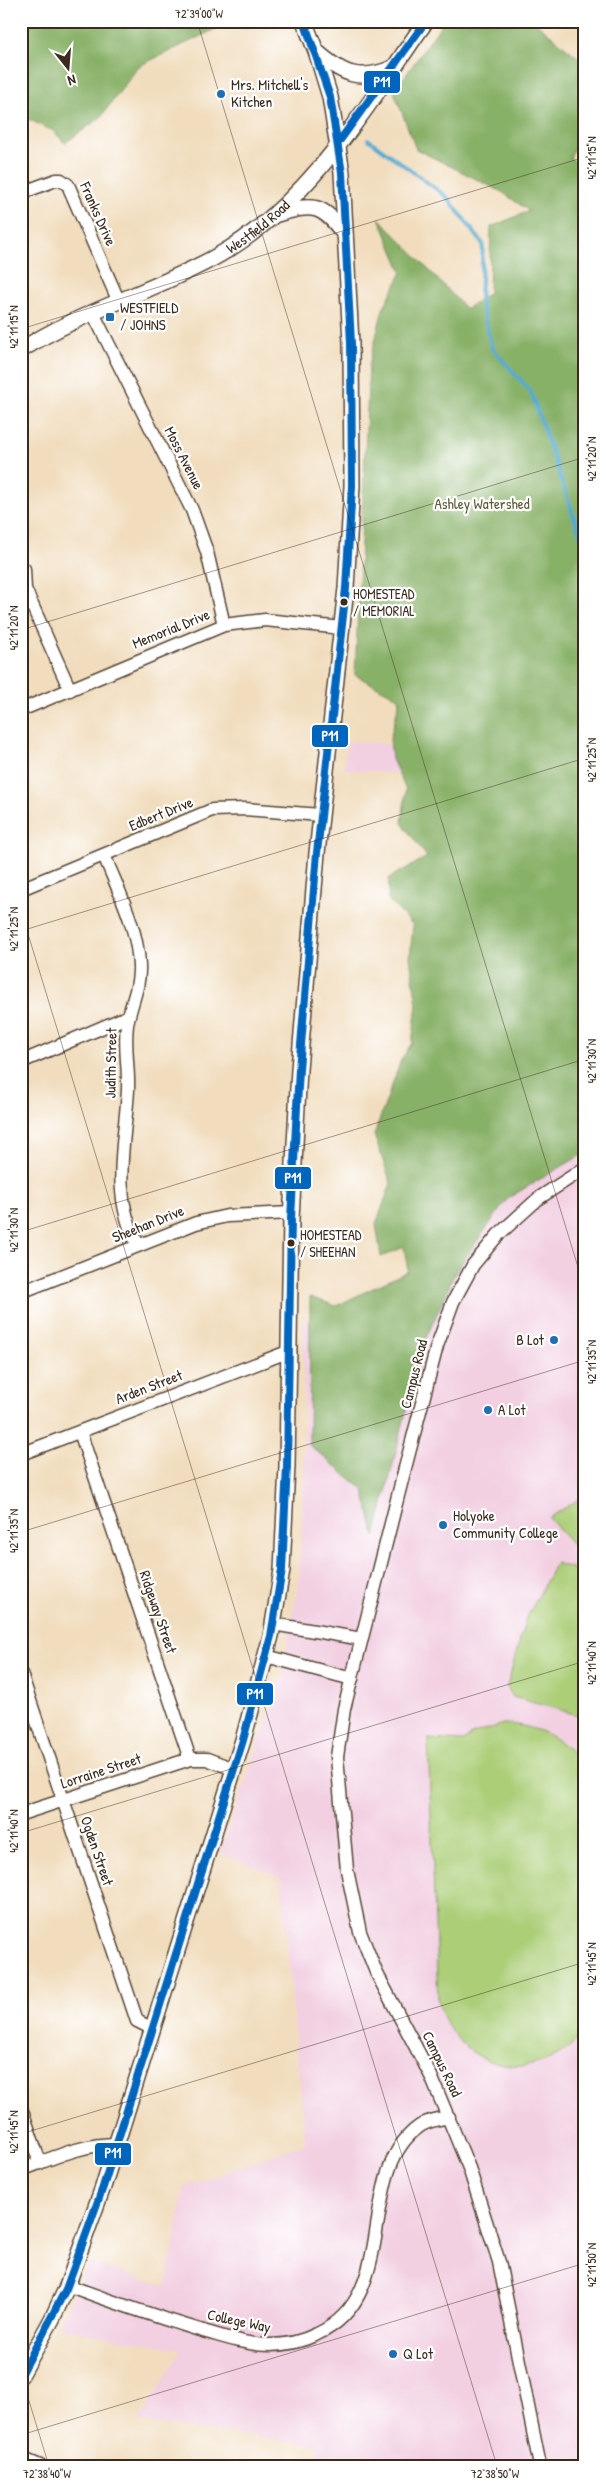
<svg xmlns="http://www.w3.org/2000/svg" width="606" height="2487" viewBox="0 0 606 2487" font-family="'Patrick Hand',sans-serif">
	<style>
		.built { fill: #f2cfe1 }
		.green { fill: #abce77; stroke: #737c4a }
		.forest { fill: #88b168; stroke: #626e43 }
		.lines { fill: none; stroke-linecap: round; stroke-linejoin: round }
		.stream { stroke: #54aad0; stroke-width: 4 }
		.minor-casing { stroke: #564536; stroke-width: 15 }
		.major-casing { stroke: #564536; stroke-width: 18 }
		.minor { stroke: #fff; stroke-width: 12 }
		.major { stroke: #fff; stroke-width: 15 }
		.bus-1-casing { stroke: #fff; stroke-width: 11 }
		.bus-1 { stroke: #0065bd; stroke-width: 8 }
		.ticks { fill: none; stroke: #3b2a1e; stroke-width: 1; stroke-opacity: 0.45 }
		.poi-dot { fill: #1f6fb2; stroke: #fff; stroke-width: 2 }
		.bus-dot { fill: #3b2a1e; stroke: #fff; stroke-width: 2 }
		.labels { text-anchor: middle; stroke-width: 4.5; stroke-linejoin: round; paint-order: stroke }
		.bus-label { font-size: 14px; fill: #3b2a1e; stroke: #fff; text-anchor: start }
		.poi-label { font-size: 15px; fill: #3b2a1e; stroke: #fff; text-anchor: start }
		.street-label { font-size: 15px; fill: #3b2a1e; stroke: #fff }
		.park-label { font-size: 15px; fill: #5d5b39; stroke: #fff }
		.line-badge { stroke: #fff; stroke-width: 2 }
		.badge-label { font-size: 14px; text-anchor: middle; font-weight: bold; fill: #fff }
		.neatline { fill: none; stroke: #3b2a1e; stroke-width: 2 }
		.ticks-label { font-size: 12px; text-anchor: middle; fill: #3b2a1e }
	</style>
	<rect width="100%" height="100%" fill="#fff"/>
	<filter id="ink" filterUnits="userSpaceOnUse"><feTurbulence type="fractalNoise" baseFrequency=".02" numOctaves="2"/><feDisplacementMap in="SourceGraphic" scale="10" xChannelSelector="R" yChannelSelector="G"/><feConvolveMatrix kernelMatrix="1 2 1 2 8 2 1 2 1" color-interpolation-filters="sRGB"/></filter>
	<filter id="wash" filterUnits="userSpaceOnUse"><feTurbulence type="fractalNoise" baseFrequency=".0096" numOctaves="4" result="noise"/><feDisplacementMap in="SourceGraphic" scale="20" xChannelSelector="R" yChannelSelector="G"/><feGaussianBlur stdDeviation="1.12" result="paint"/><feColorMatrix in="noise" values="0 0 0 0 0 0 0 0 0 0 0 0 0 0 0 0 0 1.4 0 .05"/><feComposite in="paint" operator="in"/></filter>
	<g filter="url(#wash)">
		<rect width="100%" height="100%" fill="#f1ddbe"/>
		<!-- built -->
		<path class="built" d="M 585,572 L 585,2466 L 318,2466 L 318,2445 L 139,2422 L 182,2349 L 58,2328 L 88,2262 L 166,2286 L 184,2187 L 305,2144 L 281,1877 L 220,1853 L 281,1681 L 299,1581 L 304,1468 L 303,1322 L 443,1253 L 457,779 L 344,769 L 347,741 L 414,746 Z"/>
		<!-- green -->
		<path class="green" d="M 585,1495 L 585,1559 L 549,1518 Z
			M 556,1563 L 585,1573 L 585,1717 L 513,1697 L 507,1687 L 525,1621 Z
			M 503,1724 C 538,1725 566,1739 585,1769 L 585,2030 C 540,2090 457,2072 438,2001 L 428,1739 L 463,1741 L 471,1735 Z"/>
		<!-- forest -->
		<path class="forest" d="M 21,21 L 168,21 L 171,24 L 177,21 L 232,21 L 139,66 L 100,118 L 65,143 L 53,131 L 26,118 L 21,121 Z
			M 444,21 L 534,21 L 585,63 L 585,123 L 570,158 L 585,168 L 585,1153 L 508,1198 L 456,1271 L 422,1347 L 375,1537 L 364,1490 L 309,1445 L 310,1297 L 336,1306 L 408,1271 L 404,1247 L 381,1257 L 376,1224 L 391,1183 L 374,1135 L 401,1060 L 412,1043 L 417,1005 L 410,958 L 413,925 L 388,900 L 389,878 L 427,857 L 402,823 L 406,790 L 392,759 L 390,739 L 400,699 L 355,675 L 369,365 L 383,309 L 402,272 L 379,218 L 466,309 L 489,293 L 491,227 L 529,211 L 502,192 L 416,149 L 394,92 Z"/>
		<g class="lines">
			<!-- stream -->
			<path class="stream" d="M 238,21 L 246,26
				M 368,139 L 447,197 L 483,244 L 480,299 L 492,348 L 531,392 L 585,549"/>
		</g>
	</g>
	<g filter="url(#ink)">
		<g class="lines">
			<defs>
				<path id="minor" d="M 21,193 L 56,180 L 61,180 L 68,185 L 119,302
					M 93,313 L 192,510 L 207,552 L 224,625
					M 24,569 L 25,589 L 70,690
					M 21,710 L 224,625 L 265,620 L 342,628
					M 104,855 C 118,890 138,928 139,966 C 140,988 130,1005 127,1025 C 124,1047 129,1068 128,1090 C 125,1143 110,1194 138,1245
					M 21,889 L 212,810 L 245,809 L 320,815
					M 21,1062 L 129,1016
					M 21,1292 L 196,1223 L 227,1216 L 292,1213
					M 80,1432 L 190,1759 L 207,1759 L 234,1769
					M 21,1454 L 290,1351
					M 273,1624 L 362,1639
					M 266,1656 L 352,1679
					M 21,1674 L 137,2021 L 153,2029
					M 21,1814 L 190,1759
					M 21,2108 L 40,2163
					M 21,2170 C 53,2158 82,2144 116,2144
					M 67,2285 C 112,2302 157,2317 203,2331 C 225,2337 247,2345 270,2345 C 286,2345 303,2341 317,2334 C 403,2296 354,2171 420,2126 C 428,2120 439,2119 449,2117
					M 21,2458 L 40,2466
					M 540,2466 L 499,2262 L 469,2168 L 431,2076 L 376,1972 L 360,1932 L 347,1870 L 337,1757 L 344,1709 L 404,1472 L 437,1346 L 453,1302 L 473,1265 L 498,1235 L 539,1198 L 585,1168"/>
				<g id="major">
					<path d="M 317,52 C 343,75 360,82 393,68"/>
					<path d="M 277,214 C 314,203 322,204 345,235"/>
					<path id="s1" d="M 21,350 C 83,310 156,291 219,255 C 309,204 368,104 426,21"/>
					<path d="M 21,2375 L 52,2319 L 66,2289 L 103,2187 L 243,1740 L 271,1636 L 282,1570 L 287,1466 L 291,1219 L 299,1069 L 317,853 L 346,588 L 352,486 L 351,343 L 342,173 L 330,97 L 316,51 L 304,21"/>
				</g>
			</defs>
			<!-- minor casing -->
			<use href="#minor" class="minor-casing"/>
			<!-- major casing -->
			<use href="#major" class="major-casing"/>
			<!-- minor -->
			<use href="#minor" class="minor"/>
			<!-- major -->
			<use href="#major" class="major"/>
			<defs>
				<path id="bus-1" d="M 338,143 L 426,21
					M 21,2375 L 66,2289 L 103,2187 L 243,1740 L 271,1636 L 282,1570 L 287,1466 L 291,1219 L 299,1069 L 317,853 L 346,588 L 352,486 L 351,343 L 342,173 L 330,97 L 304,21"/>
			</defs>
			<!-- bus-1 casing -->
			<use href="#bus-1" class="bus-1-casing"/>
			<!-- bus-1 -->
			<use href="#bus-1" class="bus-1"/>
		</g>
	</g>
	<!-- ticks -->
	<path class="ticks" d="M 197,21 L 585,1290M 21,28 L 43,21M 21,329 L 585,157M 21,630 L 585,457M 21,911 L 497,2466M 21,931 L 585,758M 21,1232 L 585,1059M 21,1532 L 585,1360M 21,1833 L 585,1661M 21,2134 L 585,1962M 21,2375 L 49,2466M 21,2435 L 585,2263"/>
	<!-- markers -->
	<g class="poi-dot">
		<circle cx="221" cy="94" r="5"/>
		<rect x="105" y="312" width="10" height="10" rx="2.5"/>
		<circle cx="554" cy="1340" r="5"/>
		<circle cx="488" cy="1410" r="5"/>
		<circle cx="443" cy="1525" r="5"/>
		<circle cx="393" cy="2354" r="5"/>
	</g>
	<g class="bus-dot">
		<circle cx="344" cy="602" r="4.5"/>
		<circle cx="291" cy="1243" r="4.5"/>
	</g>
	<g class="labels">
		<!-- bus labels -->
		<g class="bus-label">
			<text x="353" y="599">HOMESTEAD<tspan x="353" dy="17">/ MEMORIAL</tspan></text>
			<text x="300" y="1240">HOMESTEAD<tspan x="300" dy="17">/ SHEEHAN</tspan></text>
		</g>
		<!-- poi labels -->
		<g class="poi-label">
			<text x="231" y="90">Mrs. Mitchell's<tspan x="231" dy="17">Kitchen</tspan></text>
			<text x="120" y="313">WESTFIELD<tspan x="120" dy="17">/ JOHNS</tspan></text>
			<text x="544" y="1345" text-anchor="end">B Lot</text>
			<text x="498" y="1415">A Lot</text>
			<text x="453" y="1521">Holyoke<tspan x="453" dy="17">Community College</tspan></text>
			<text x="403" y="2359">Q Lot</text>
		</g>
		<!-- street labels -->
		<g class="street-label">
			<text transform="translate(98 214) rotate(66)" y="5">Franks Drive</text>
			<text dy="5" stroke="none"><textPath href="#s1" startOffset="268">Westfield Road</textPath></text>
			<text transform="translate(184 458) rotate(63)" y="5">Moss Avenue</text>
			<text transform="translate(171 629) rotate(-22)" y="5">Memorial Drive</text>
			<text transform="translate(161 814) rotate(-22)" y="5">Edbert Drive</text>
			<text transform="translate(111 1063) rotate(-89)" y="5">Judith Street</text>
			<text transform="translate(148 1224) rotate(-22)" y="5">Sheehan Drive</text>
			<text transform="translate(414 1374) rotate(-76)" y="5">Campus Road</text>
			<text transform="translate(149 1387) rotate(-21)" y="5">Arden Street</text>
			<text transform="translate(158 1612) rotate(71)" y="5">Ridgeway Street</text>
			<text transform="translate(101 1771) rotate(-18)" y="5">Lorraine Street</text>
			<text transform="translate(97 1851) rotate(71)" y="5">Ogden Street</text>
			<text transform="translate(442 2064) rotate(64)" y="5">Campus Road</text>
			<text transform="translate(239 2321) rotate(12)" y="5">College Way</text>
		</g>
		<!-- park labels -->
		<g class="park-label">
			<text x="482" y="509">Ashley Watershed</text>
		</g>
	</g>
	<g class="line-badge">
		<rect x="363" y="70" width="38" height="24" rx="5" fill="#0065bd"/>
		<rect x="311" y="724" width="38" height="24" rx="5" fill="#0065bd"/>
		<rect x="274" y="1166" width="38" height="24" rx="5" fill="#0065bd"/>
		<rect x="236" y="1682" width="38" height="24" rx="5" fill="#0065bd"/>
		<rect x="94" y="2142" width="38" height="24" rx="5" fill="#0065bd"/>
	</g>
	<g class="badge-label">
		<text x="382" y="87">P11</text>
		<text x="330" y="741">P11</text>
		<text x="293" y="1183">P11</text>
		<text x="255" y="1699">P11</text>
		<text x="113" y="2158">P11</text>
	</g>
	<!-- margin -->
	<rect width="606" height="2487" fill="none" stroke="#fff" stroke-width="55"/>
	<!-- north arrow -->
	<g transform="translate(68 68) rotate(163)" stroke="#ffffff" stroke-width="4" paint-order="stroke">
	<path d="M0-4L9 19L0 12L-9 19Z" fill="#3b2a1e"/>
	<text y="-8" font-size="14" font-weight="bold" text-anchor="middle" fill="#3b2a1e">N</text>
	</g>
	<rect x="28" y="28" width="550" height="2432" class="neatline"/>
	<g class="ticks-label">
		<text x="199" y="18">72°39'00"W</text>
		<text transform="translate(592 158) rotate(-90)" y="4">42°11'15"N</text>
		<text transform="translate(14 327) rotate(-90)" y="4">42°11'15"N</text>
		<text transform="translate(592 459) rotate(-90)" y="4">42°11'20"N</text>
		<text transform="translate(14 628) rotate(-90)" y="4">42°11'20"N</text>
		<text transform="translate(592 760) rotate(-90)" y="4">42°11'25"N</text>
		<text transform="translate(14 929) rotate(-90)" y="4">42°11'25"N</text>
		<text transform="translate(592 1061) rotate(-90)" y="4">42°11'30"N</text>
		<text transform="translate(14 1230) rotate(-90)" y="4">42°11'30"N</text>
		<text transform="translate(592 1362) rotate(-90)" y="4">42°11'35"N</text>
		<text transform="translate(14 1531) rotate(-90)" y="4">42°11'35"N</text>
		<text transform="translate(592 1663) rotate(-90)" y="4">42°11'40"N</text>
		<text transform="translate(14 1831) rotate(-90)" y="4">42°11'40"N</text>
		<text transform="translate(592 1964) rotate(-90)" y="4">42°11'45"N</text>
		<text transform="translate(14 2132) rotate(-90)" y="4">42°11'45"N</text>
		<text transform="translate(592 2265) rotate(-90)" y="4">42°11'50"N</text>
		<text x="47" y="2478">72°38'40"W</text>
		<text x="495" y="2478">72°38'50"W</text>
	</g>
</svg>
